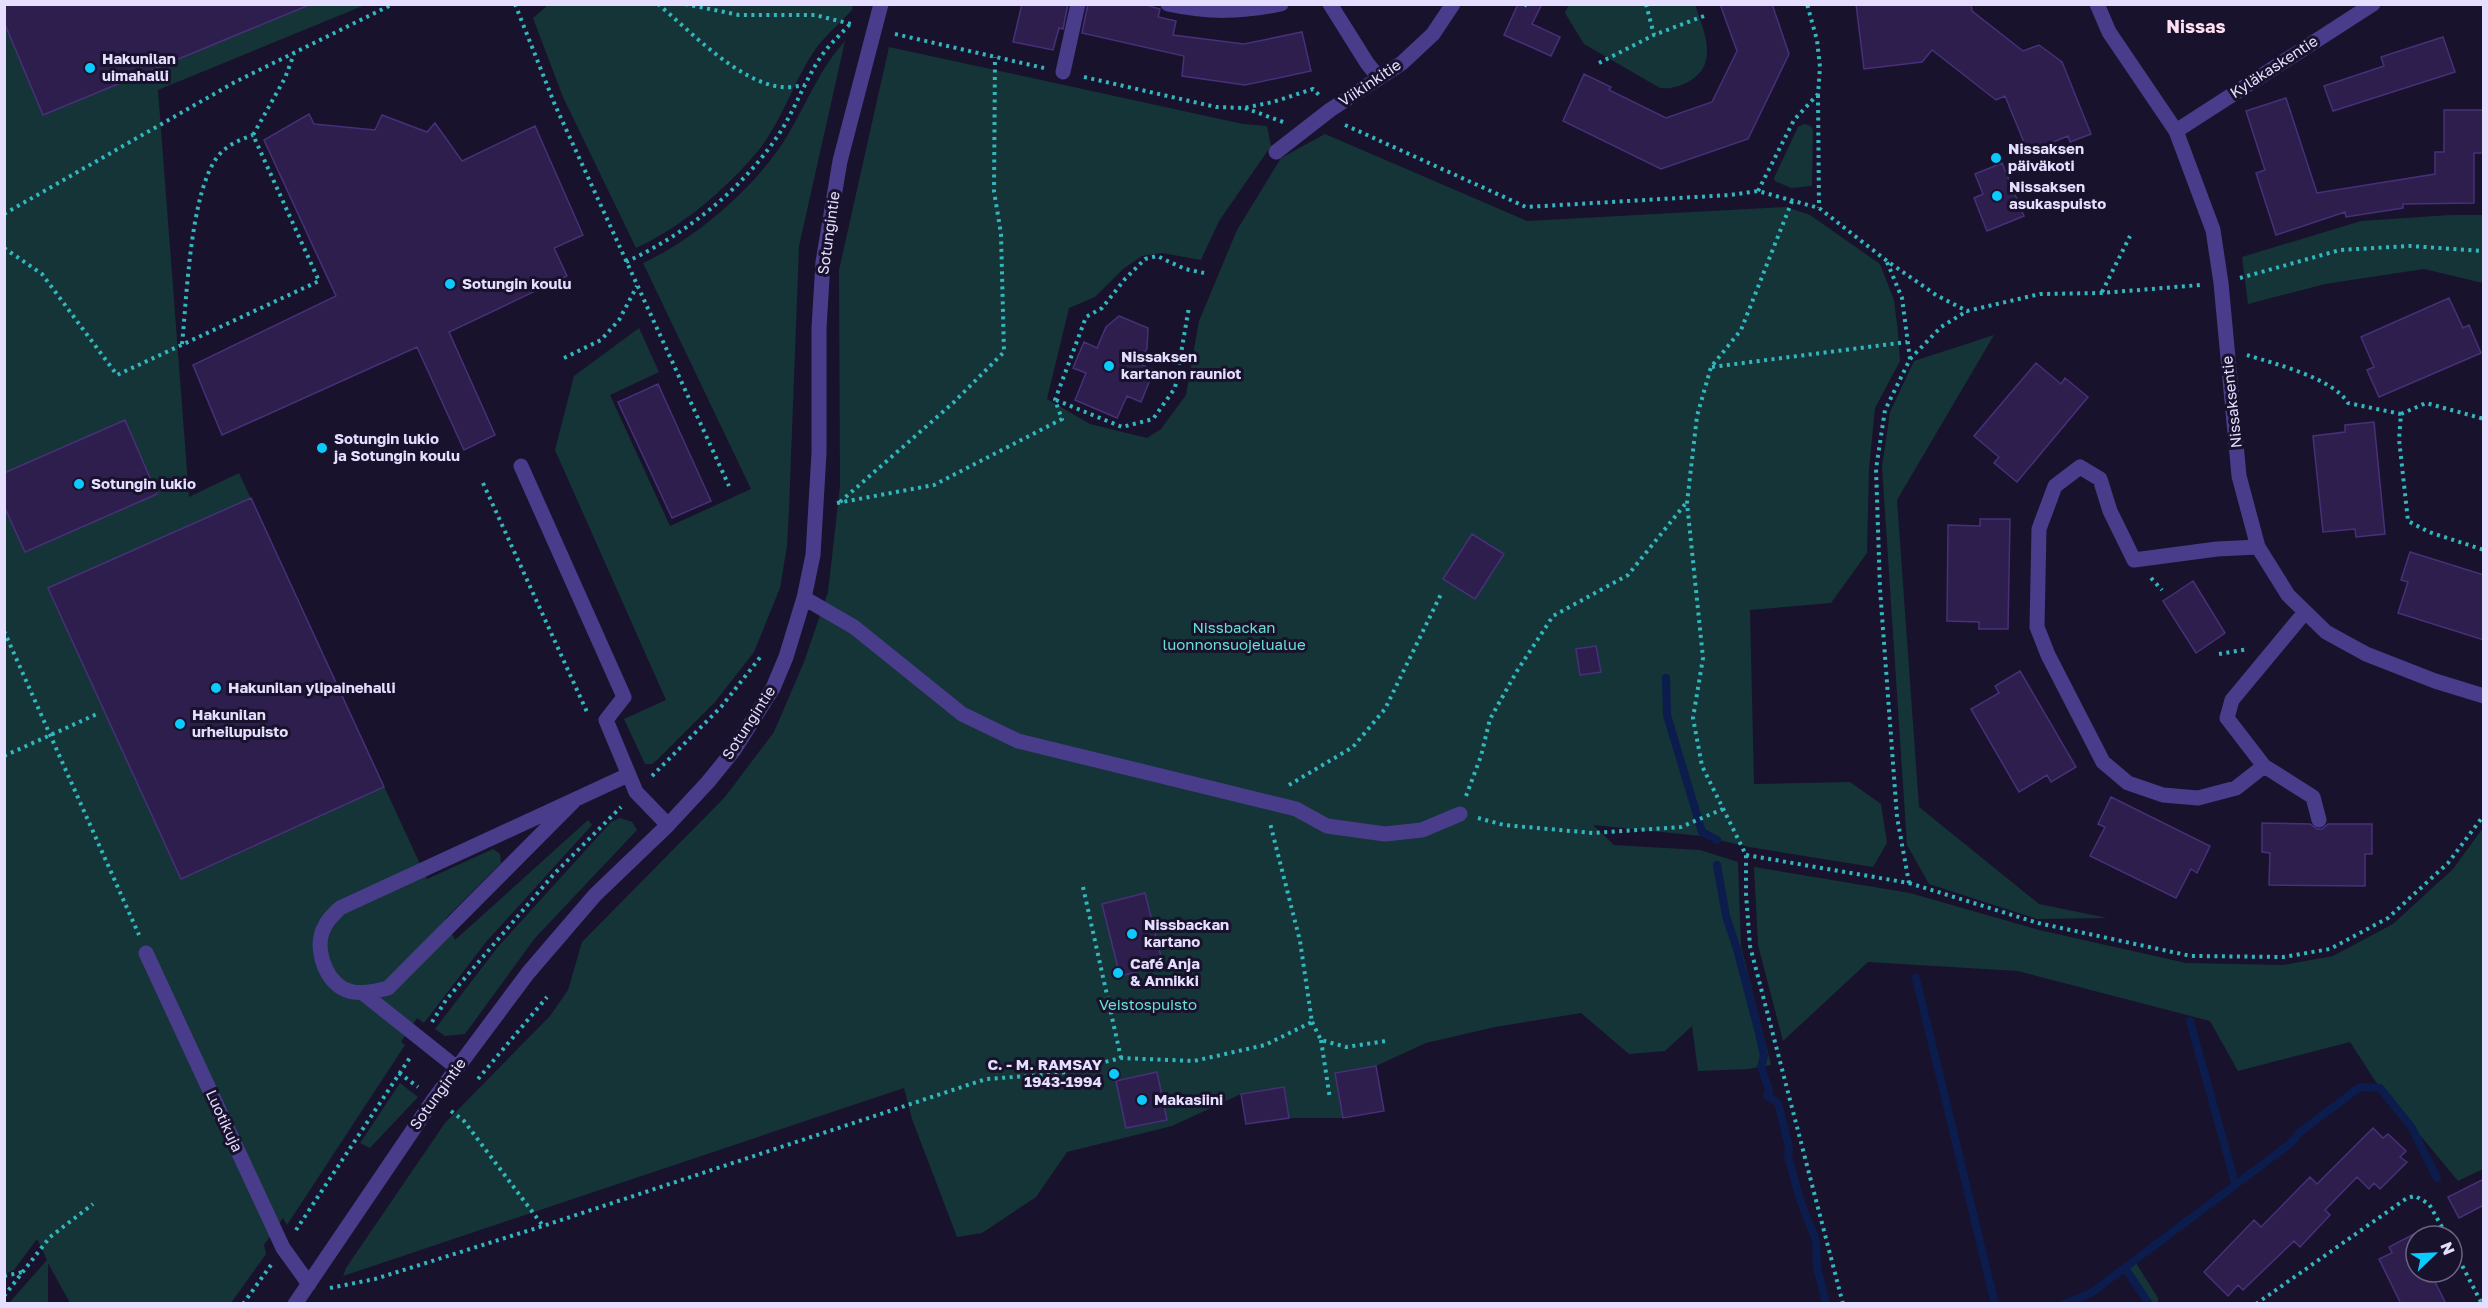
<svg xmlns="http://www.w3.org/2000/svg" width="2488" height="1308" viewBox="0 0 2488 1308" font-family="'Golos Text',sans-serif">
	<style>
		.green { fill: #153437 }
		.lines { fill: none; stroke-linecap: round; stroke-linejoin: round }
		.stream { stroke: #0c1c4c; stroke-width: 8 }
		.building { fill: #2d1e4d; stroke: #473079; stroke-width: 1.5 }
		.path { stroke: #32b7be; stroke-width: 4; stroke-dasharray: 3 4.5; stroke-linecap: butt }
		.minor { stroke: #493d8b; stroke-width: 15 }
		.poi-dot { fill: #0bcafd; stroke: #19122d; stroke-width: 2 }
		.labels { text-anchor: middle; stroke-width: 6; stroke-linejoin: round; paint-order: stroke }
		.poi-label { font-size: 15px; font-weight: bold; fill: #e5deff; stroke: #19122d; text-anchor: start }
		.street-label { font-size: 15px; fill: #e5deff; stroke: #19122d }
		.park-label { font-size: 15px; fill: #68e1d0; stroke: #19122d }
		.quarter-label { font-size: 18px; font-weight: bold; fill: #ffe0f0; stroke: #19122d }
	</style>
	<rect width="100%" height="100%" fill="#19122d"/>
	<!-- green -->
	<path class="green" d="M 1569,4 L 1695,5 C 1704,31 1720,65 1688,82 C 1678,87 1671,89 1660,88 L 1584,44 L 1565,13 Z
		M 5,5 L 365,5 L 158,90 L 189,497 L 239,473 L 427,879 L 493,849 L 500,854 L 501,863 L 445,919 L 455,940 L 588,820 L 592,825 L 486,942 L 424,1023 L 417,1018 L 401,1042 L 405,1045 L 287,1225 L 283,1218 L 264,1245 L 266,1254 L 231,1303 L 70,1303 L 48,1263 L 48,1303 L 9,1303 L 47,1260 L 37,1239 L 14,1270 L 5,1274 Z
		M 548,5 L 548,4 L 853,5 L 852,10 C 841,22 827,34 817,47 C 794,79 783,120 758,151 C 725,190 682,227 636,248 L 563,97 L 533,18 Z
		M 845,41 L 799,246 L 789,509 L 787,546 L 780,588 L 754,652 L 715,702 L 658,759 L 652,764 L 645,764 L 624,719 L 666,700 L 555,450 L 574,376 L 639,328 L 659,372 L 610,395 L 670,526 L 751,489 L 643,263 C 697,238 761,183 790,131 C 808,100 821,67 845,41 Z
		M 889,47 L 1243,124 L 1267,126 L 1271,146 L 1219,221 L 1201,260 L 1162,253 L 1142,256 L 1123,269 L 1095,297 L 1069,308 L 1047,399 L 1090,424 L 1147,438 L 1161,429 L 1186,395 L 1199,321 L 1237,230 L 1281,158 L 1325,134 L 1527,221 L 1786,207 L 1810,215 L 1880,264 L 1894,300 L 1898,333 L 1900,361 L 1875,408 L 1869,469 L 1867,553 L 1831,603 L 1750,610 L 1754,784 L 1850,782 L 1881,804 L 1887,843 L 1873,867 L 1749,847 L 1701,836 L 1593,825 L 1614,845 L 1700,850 L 1738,862 L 1741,946 L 1771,1065 L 1748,1069 L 1698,1071 L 1692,1026 L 1665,1051 L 1629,1054 L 1581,1013 L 1495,1027 L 1426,1043 L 1376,1066 L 1335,1073 L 1343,1118 L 1289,1118 L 1283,1087 L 1241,1094 L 1172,1126 L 1067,1152 L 1036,1197 L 982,1233 L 957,1237 L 912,1119 L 904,1088 L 343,1276 L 346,1268 L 445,1123 L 550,1016 L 568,990 L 582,942 L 725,797 L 774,732 L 804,662 L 828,592 L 840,486 L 839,270 Z
		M 1804,124 L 1811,126 L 1813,130 L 1812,186 L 1791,188 L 1775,181 L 1774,178 L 1798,127 Z
		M 2450,215 L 2483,215 L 2483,283 L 2424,269 L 2325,284 L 2248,304 L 2242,257 L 2361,221 Z
		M 1994,335 L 1897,500 L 1919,807 L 2039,904 L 2107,918 L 2037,919 L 1929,884 L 1907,845 L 1882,467 L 1890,412 L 1914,361 Z
		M 620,818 L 632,822 L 637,830 L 535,938 L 465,1034 L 445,1036 L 435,1029 L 497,948 L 611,822 Z
		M 2483,828 L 2483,1169 L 2458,1181 L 2376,1082 L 2350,1042 L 2238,1071 L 2210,1021 L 2018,971 L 1868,962 L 1783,1041 L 1758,945 L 1754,867 L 1910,893 L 2039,930 L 2186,963 L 2283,965 L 2333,956 L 2393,924 L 2453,869 Z
		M 400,1083 L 418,1097 L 370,1148 L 360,1143 Z
		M 2134,1260 L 2158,1298 L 2158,1303 L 2149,1303 L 2125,1268 Z"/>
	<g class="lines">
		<!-- stream -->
		<path class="stream" d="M 1666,678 L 1667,715 L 1702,832 L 1717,840
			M 1717,865 L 1726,916 L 1737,949 L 1759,1033 L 1764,1056 L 1761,1067 L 1769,1090 L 1767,1096 L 1778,1103 L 1789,1147 L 1788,1156 L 1801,1203 L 1816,1240 L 1817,1267 L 1826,1304
			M 1916,978 L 1995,1304
			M 2190,1021 L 2235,1183
			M 2125,1268 L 2149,1304
			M 2064,1304 L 2091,1293 L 2291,1143 L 2300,1132 L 2360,1087 L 2380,1088 L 2412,1128 L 2437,1178"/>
	</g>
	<!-- building -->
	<path class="building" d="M 4,4 L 309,4 L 309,5 L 43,115 L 4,22 Z
		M 1022,4 L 1068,4 L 1063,29 L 1059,28 L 1053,50 L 1013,42 Z
		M 1088,4 L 1142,4 L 1160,9 L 1158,17 L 1176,21 L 1173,35 L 1244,44 L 1302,32 L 1311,71 L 1245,85 L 1182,76 L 1184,56 L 1082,33 Z
		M 1518,4 L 1542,4 L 1532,24 L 1560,37 L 1551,56 L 1504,35 Z
		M 1720,4 L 1772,4 L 1789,54 L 1748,139 L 1661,169 L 1563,121 L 1584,74 L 1611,87 L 1609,90 L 1666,118 L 1712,102 L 1737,51 Z
		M 1856,4 L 1971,4 L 1972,11 L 2023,51 L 2039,45 L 2062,62 L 2091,134 L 2070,142 L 2068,136 L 2028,152 L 2005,96 L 1996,100 L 1932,50 L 1922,62 L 1864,69 Z
		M 2443,37 L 2455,72 L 2333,111 L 2324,86 L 2384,66 L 2381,57 Z
		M 2286,98 L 2317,193 L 2435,174 L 2435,152 L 2444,152 L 2444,110 L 2484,110 L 2484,153 L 2474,153 L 2474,203 L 2403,204 L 2403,208 L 2346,217 L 2345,212 L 2276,235 L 2256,173 L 2265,170 L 2246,111 Z
		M 309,114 L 314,124 L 375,130 L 382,115 L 427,132 L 435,123 L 462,161 L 535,126 L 583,235 L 554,248 L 567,276 L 449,332 L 495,435 L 464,450 L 417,347 L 222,435 L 193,365 L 336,296 L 264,140 Z
		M 2002,163 L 2024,216 L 1987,231 L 1974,198 L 1983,194 L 1975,174 Z
		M 2449,298 L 2463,328 L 2469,325 L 2481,353 L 2379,397 L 2367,370 L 2374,367 L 2361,337 Z
		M 1119,316 L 1148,328 L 1147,348 L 1140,364 L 1154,370 L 1141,402 L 1127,396 L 1117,418 L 1075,400 L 1086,373 L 1073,368 L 1084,342 L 1097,348 L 1106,327 Z
		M 2036,363 L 2061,384 L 2065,378 L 2088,397 L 2017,482 L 1994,463 L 1999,457 L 1974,436 Z
		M 658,384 L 711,501 L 672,518 L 618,402 Z
		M 125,420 L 157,494 L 25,552 L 4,506 L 4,473 Z
		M 2374,422 L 2385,534 L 2356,537 L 2355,529 L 2323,532 L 2313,436 L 2345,432 L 2345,425 Z
		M 251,498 L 384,787 L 181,879 L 48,588 Z
		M 1980,519 L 2010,519 L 2008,629 L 1979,629 L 1979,622 L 1947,621 L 1948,525 L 1980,526 Z
		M 1472,534 L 1504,554 L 1475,599 L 1443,579 Z
		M 2410,552 L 2484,575 L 2484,640 L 2398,613 L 2408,582 L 2401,580 Z
		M 2193,581 L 2225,633 L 2196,653 L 2163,601 Z
		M 1596,646 L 1601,672 L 1580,675 L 1576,649 Z
		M 2020,671 L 2076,767 L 2051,782 L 2047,775 L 2019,792 L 1971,709 L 1999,693 L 1995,686 Z
		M 2111,797 L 2210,846 L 2197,873 L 2191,869 L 2176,898 L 2090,856 L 2105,827 L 2098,824 Z
		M 2262,823 L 2310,824 L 2317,829 L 2322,829 L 2328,824 L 2372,824 L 2372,854 L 2365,854 L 2365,886 L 2269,885 L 2270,853 L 2262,852 Z
		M 1145,893 L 1163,965 L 1120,976 L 1102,904 Z
		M 1376,1066 L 1384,1111 L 1343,1118 L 1335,1073 Z
		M 1157,1072 L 1167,1120 L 1126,1128 L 1116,1081 Z
		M 1284,1087 L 1289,1118 L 1246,1124 L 1241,1094 Z
		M 2373,1128 L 2383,1138 L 2388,1134 L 2406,1151 L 2400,1157 L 2407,1162 L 2380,1189 L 2374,1183 L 2369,1189 L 2357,1177 L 2325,1210 L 2330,1215 L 2300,1247 L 2294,1241 L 2243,1290 L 2238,1285 L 2228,1296 L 2204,1272 L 2254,1220 L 2261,1227 L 2310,1177 L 2317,1184 Z
		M 2484,1179 L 2484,1205 L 2459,1218 L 2448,1197 Z
		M 2416,1233 L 2416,1272 L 2430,1272 L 2446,1304 L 2401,1304 L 2379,1259 L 2392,1253 L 2389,1247 Z"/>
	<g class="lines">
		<!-- path -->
		<path class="path" d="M 515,4 L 555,105 L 729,486
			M 658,4 C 690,31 739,83 782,87 C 789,88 798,86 805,85
			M 685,4 L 739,15 L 815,15 L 851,24
			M 1525,4 L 1527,6
			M 1646,4 L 1654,35 L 1704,16
			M 895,34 L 1044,68
			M 1599,63 L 1654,35
			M 1084,77 L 1216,107 L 1244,108 L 1273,102 L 1313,89 L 1319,95
			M 1818,95 L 1819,208
			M 1245,108 L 1283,122
			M 1345,125 L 1526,207 L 1730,195 L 1758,191 L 1819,208 L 1887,261 L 1936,295 L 1967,311 L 2040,294 L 2102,293 L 2200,285
			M 1758,191 L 1794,120 L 1818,94 L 1820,67 L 1817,40 L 1807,4
			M 1792,201 L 1741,330 L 1711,367 L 1697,416 L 1687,503 L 1703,658 L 1693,718 L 1702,766 L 1746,855 L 1746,894 L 1750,946 L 1843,1304
			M 4,214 L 235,82 L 393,4
			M 4,248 L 42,274 L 117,375 L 319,281 L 253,135 L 285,78 L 294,54
			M 626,262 C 688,233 744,188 781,131 C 797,105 807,75 825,51 C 833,41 842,33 850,24
			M 2240,278 L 2340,250 L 2410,246 L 2484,251
			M 2102,292 L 2130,236
			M 182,344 C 187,297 190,192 218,156 C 227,145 239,140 253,135
			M 2247,355 C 2275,364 2333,378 2348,403 L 2401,414 L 2399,439 L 2408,521 L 2429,532 L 2484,550
			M 564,358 L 601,340 L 619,320 L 637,286
			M 1910,359 L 1941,327 L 1967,311
			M 1712,367 L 1907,342
			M 1056,400 L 1122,427 L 1153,419 L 1175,388 L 1189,307
			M 2401,414 L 2426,403 L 2484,419
			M 483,483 L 587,712
			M 840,502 L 953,403 L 1004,352 L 1001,234 L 994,191 L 995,57
			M 837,503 L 934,485 L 1062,419 L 1055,400 L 1086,317 L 1102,308 L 1125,279 L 1145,259 L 1157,256 L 1185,269 L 1204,273
			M 2151,578 L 2162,590
			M 4,631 L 139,935
			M 2219,654 L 2248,649
			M 4,756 L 97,714
			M 652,776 L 721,707 L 762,655
			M 1289,785 L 1353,747 L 1385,709 L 1441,594
			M 1466,796 L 1481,756 L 1490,719 L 1517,671 L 1553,616 L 1628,575 L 1686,503
			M 1478,818 L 1504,825 L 1593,833 L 1681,827 L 1723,809
			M 1746,855 L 1909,883 L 1897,817 L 1880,589 L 1876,469 L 1885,410 L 1910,359 L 1902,298 L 1887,262
			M 1909,883 L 2038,923 L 2191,956 L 2283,957 L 2330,949 L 2388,918 L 2448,863 L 2484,815
			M 1083,887 L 1121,1058
			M 432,1022 L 446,1000 L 554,874 L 621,807
			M 1312,1022 L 1321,1040 L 1346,1047 L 1386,1041
			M 1321,1040 L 1330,1099
			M 399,1073 L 418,1087
			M 478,1079 L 547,997
			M 451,1111 L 464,1121 L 543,1226
			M 296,1230 L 411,1056
			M 2452,1246 L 2482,1304
			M 4,1276 L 23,1272
			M 330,1288 L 375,1279 L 543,1226 L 986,1079 L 1057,1074 L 1121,1058 L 1194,1061 L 1265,1045 L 1312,1022 L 1300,941 L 1270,823
			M 4,1296 L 50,1237 L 93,1204
			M 243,1304 L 271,1265
			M 2256,1304 L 2407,1198 L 2415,1196 L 2429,1204 L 2447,1236"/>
		<!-- minor -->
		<path class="minor" d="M 1168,4 C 1209,13 1241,12 1281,4
			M 1330,4 L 1367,63 L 1379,78
			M 2097,4 L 2109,32 L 2176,131 L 2213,230 L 2221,283 L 2239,476 L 2258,547 L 2288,595 L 2326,632 L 2366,654 L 2435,681 L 2484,696
			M 1063,72 L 1078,4
			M 2176,131 L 2373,4
			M 1276,152 L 1330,110 L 1402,63 L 1433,34 L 1453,4
			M 521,466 L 624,697 L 606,720 L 636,792 L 668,825
			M 2258,547 L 2217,549 L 2134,560 L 2110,511 L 2100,479 L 2080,467 L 2055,486 L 2039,529 L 2037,627 L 2048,655 L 2103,762 L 2128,783 L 2163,795 L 2198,798 L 2236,788 L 2264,766
			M 804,598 L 854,627 L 962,714 L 1018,741 L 1296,809 L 1327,826 L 1385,834 L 1422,830 L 1460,814
			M 2305,612 L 2232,700 L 2227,718 L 2264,766 L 2313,797 L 2319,820
			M 576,799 L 388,988 C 373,992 356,996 342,988 C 323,976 314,945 325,926 C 328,919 335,913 340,908 L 628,775
			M 146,953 L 283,1248 L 309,1284
			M 364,994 L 457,1068
			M 295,1304 L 434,1099 L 528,973 L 595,895 L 668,825 L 708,782 L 734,750 L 773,688 L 786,657 L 804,598 L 813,555 L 819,453 L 819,328 L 823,262 L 840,161 L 881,4"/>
	</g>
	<!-- markers -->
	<g class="poi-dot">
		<circle cx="90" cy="68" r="6"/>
		<circle cx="1996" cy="158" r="6"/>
		<circle cx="1997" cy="196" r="6"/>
		<circle cx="450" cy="284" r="6"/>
		<circle cx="1109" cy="366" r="6"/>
		<circle cx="322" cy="448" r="6"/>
		<circle cx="79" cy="484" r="6"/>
		<circle cx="216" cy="688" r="6"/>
		<circle cx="180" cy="724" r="6"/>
		<circle cx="1132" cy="934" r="6"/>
		<circle cx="1118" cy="973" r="6"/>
		<circle cx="1114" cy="1074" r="6"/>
		<circle cx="1142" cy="1100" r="6"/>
	</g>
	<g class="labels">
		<!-- poi labels -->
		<g class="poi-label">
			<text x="102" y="64">Hakunilan<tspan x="102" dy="17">uimahalli</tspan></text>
			<text x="2008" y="154">Nissaksen<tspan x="2008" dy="17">päiväkoti</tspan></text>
			<text x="2009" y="192">Nissaksen<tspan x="2009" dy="17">asukaspuisto</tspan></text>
			<text x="462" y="289">Sotungin koulu</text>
			<text x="1121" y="362">Nissaksen<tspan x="1121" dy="17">kartanon rauniot</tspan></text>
			<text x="334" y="444">Sotungin lukio<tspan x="334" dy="17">ja Sotungin koulu</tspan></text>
			<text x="91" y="489">Sotungin lukio</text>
			<text x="228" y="693">Hakunilan ylipainehalli</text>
			<text x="192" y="720">Hakunilan<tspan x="192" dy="17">urheilupuisto</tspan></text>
			<text x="1144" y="930">Nissbackan<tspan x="1144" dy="17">kartano</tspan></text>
			<text x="1130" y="969">Café Anja<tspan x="1130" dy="17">&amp; Annikki</tspan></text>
			<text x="1102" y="1070" text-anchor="end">C. - M. RAMSAY<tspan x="1102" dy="17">1943-1994</tspan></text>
			<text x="1154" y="1105">Makasiini</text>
		</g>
		<!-- street labels -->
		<g class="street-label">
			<text transform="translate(2274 67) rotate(-33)" y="5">Kyläkaskentie</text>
			<text transform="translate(1370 83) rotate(-34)" y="5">Viikinkitie</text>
			<text transform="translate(829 233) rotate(-82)" y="5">Sotungintie</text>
			<text transform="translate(2232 402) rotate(-96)" y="5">Nissaksentie</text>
			<text transform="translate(749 723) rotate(-57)" y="5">Sotungintie</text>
			<text transform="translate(438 1094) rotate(-54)" y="5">Sotungintie</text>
			<text transform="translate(224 1121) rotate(65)" y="5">Luotikuja</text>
		</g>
		<!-- park labels -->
		<g class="park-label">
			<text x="1234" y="633">Nissbackan<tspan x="1234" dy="17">luonnonsuojelualue</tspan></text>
			<text x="1148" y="1010">Veistospuisto</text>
		</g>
		<!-- quarter labels -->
		<g class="quarter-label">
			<text x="2196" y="33">Nissas</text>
		</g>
	</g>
	<!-- border -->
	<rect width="2488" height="1308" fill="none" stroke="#e5deff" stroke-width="12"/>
	<!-- north arrow -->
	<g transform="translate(2434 1254) rotate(67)"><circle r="28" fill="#19122d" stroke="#6b6481" stroke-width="1.5"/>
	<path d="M0-4.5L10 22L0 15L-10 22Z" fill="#0bcafd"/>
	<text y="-9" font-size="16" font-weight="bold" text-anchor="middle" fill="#e5deff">N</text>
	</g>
</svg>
